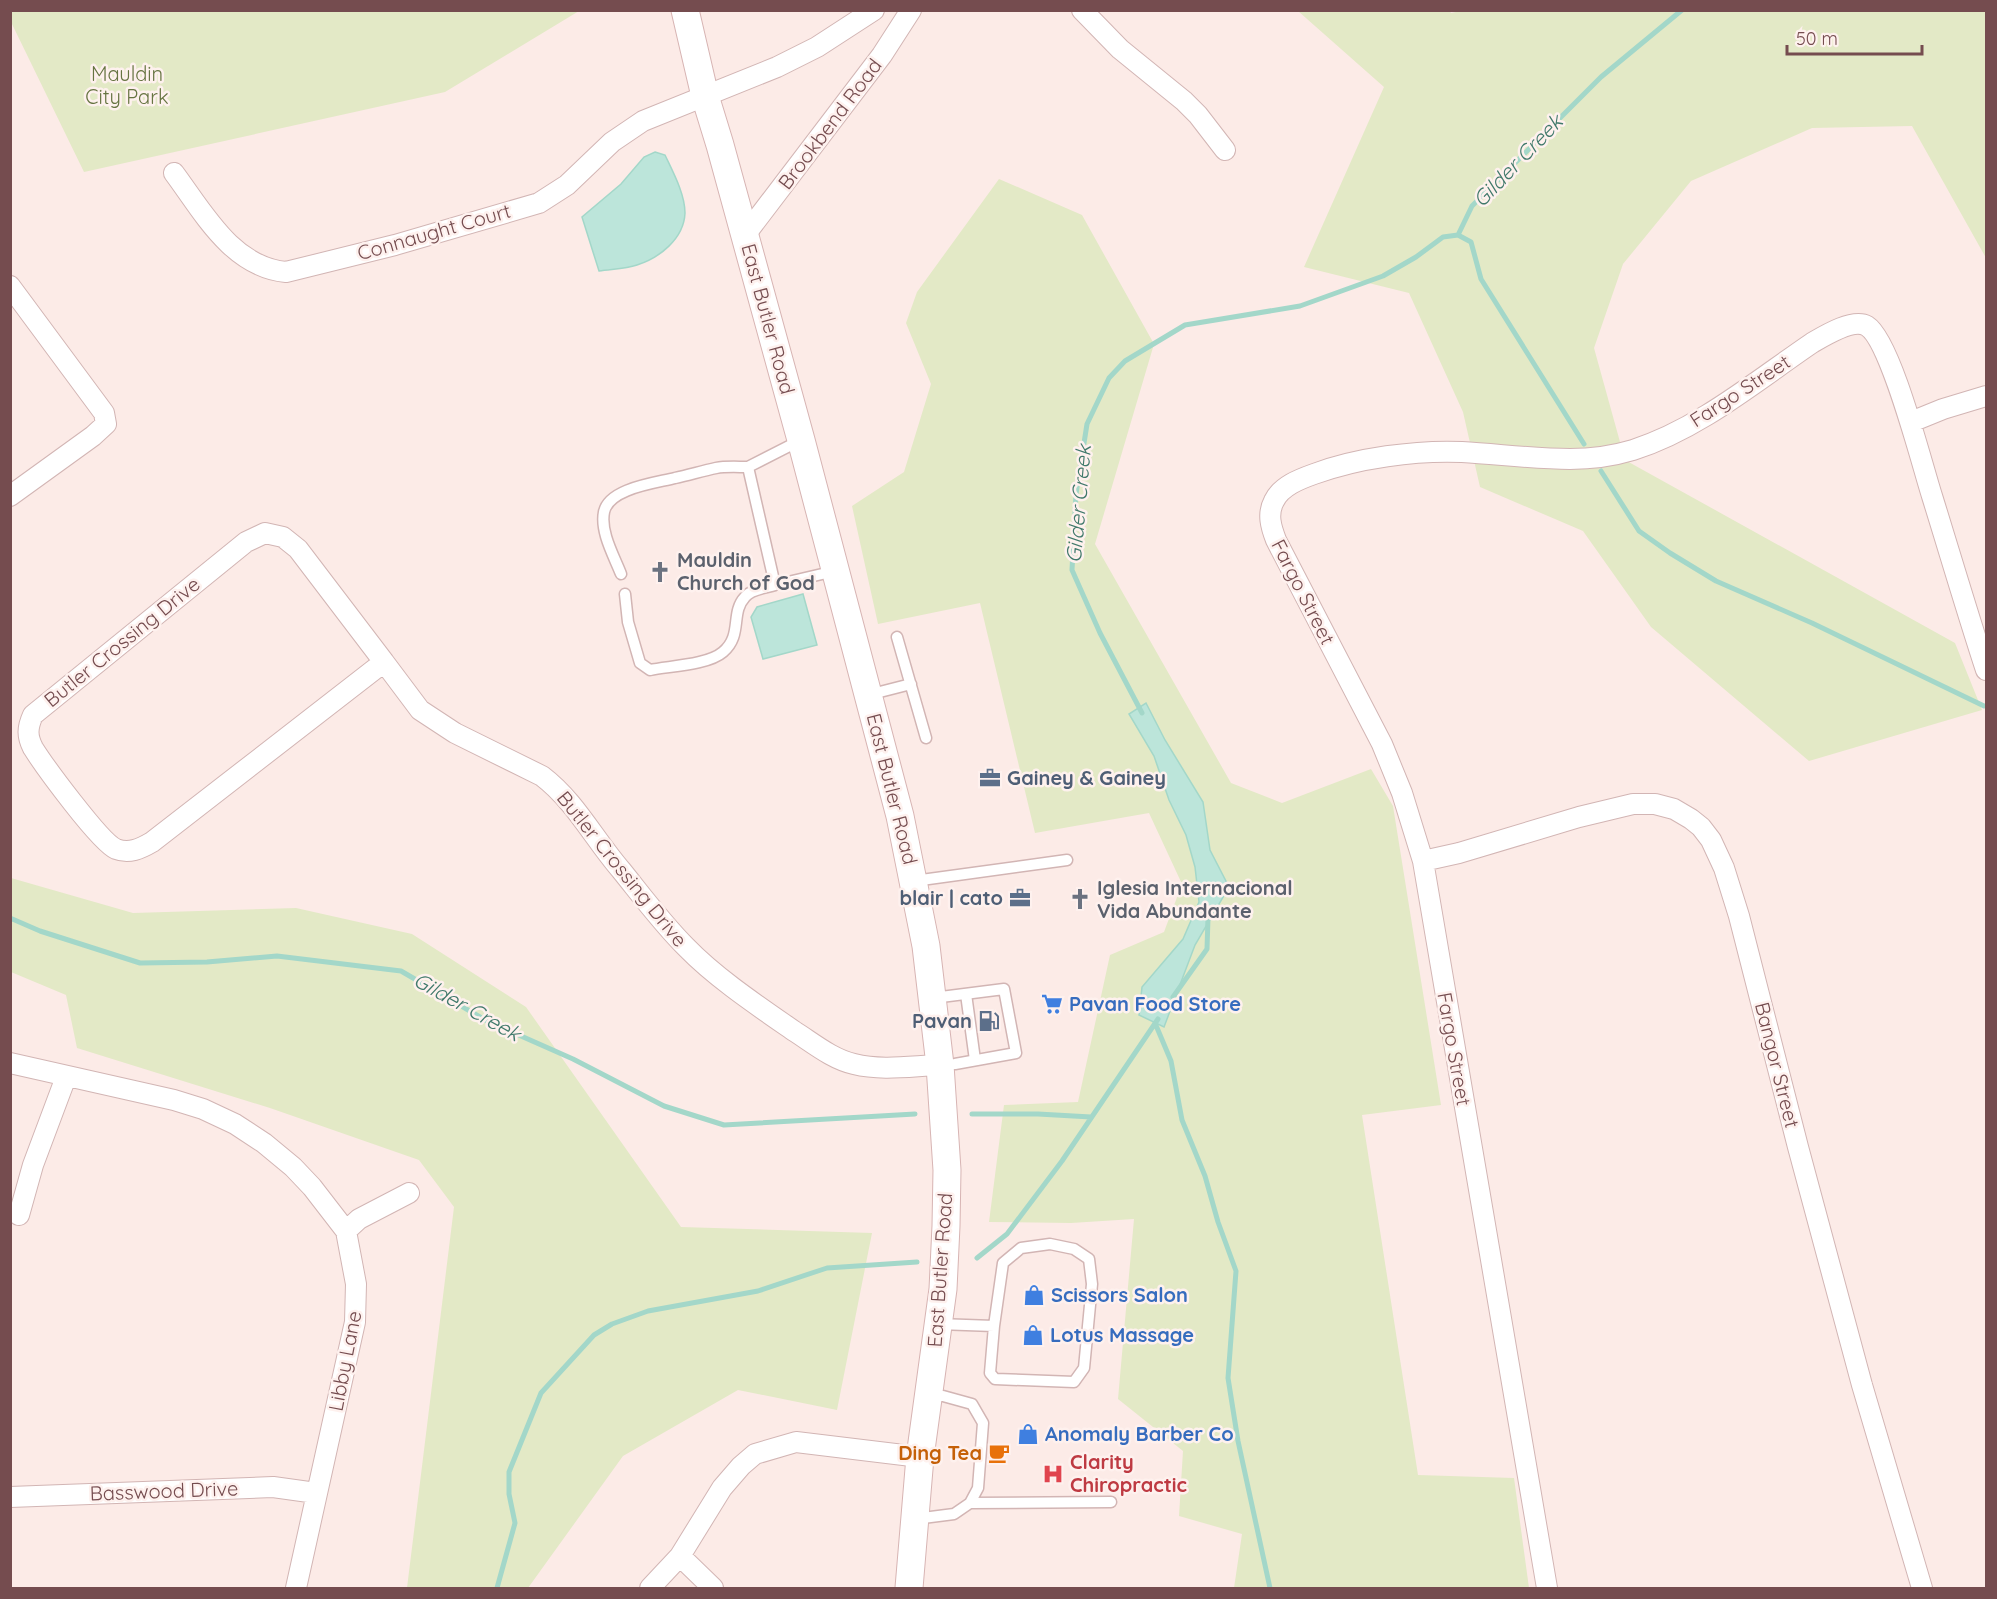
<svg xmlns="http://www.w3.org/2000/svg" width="1997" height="1599" viewBox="0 0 1997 1599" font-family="Quicksand,sans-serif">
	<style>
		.green { fill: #e3e9c6 }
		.water { fill: #bce5da; stroke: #a3d7c9; stroke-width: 1.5 }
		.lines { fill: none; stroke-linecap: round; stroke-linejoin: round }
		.stream { stroke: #a3d7c9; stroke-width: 5 }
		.lane-casing { stroke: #d2b5b4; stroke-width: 13 }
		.street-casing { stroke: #d2b5b4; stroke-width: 22 }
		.secondary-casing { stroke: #d7b4b3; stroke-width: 29 }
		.lane { stroke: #fff; stroke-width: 10 }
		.street { stroke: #fff; stroke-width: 20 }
		.secondary { stroke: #fff; stroke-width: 27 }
		.labels { text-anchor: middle; stroke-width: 5; stroke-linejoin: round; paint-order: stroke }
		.park-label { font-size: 20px; fill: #667441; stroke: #fef1ee }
		.street-label { font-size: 20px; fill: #754c4f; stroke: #fef1ee }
		.worship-label { font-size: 20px; font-weight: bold; fill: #5b616d; stroke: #fef1ee; text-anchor: start }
		.service-label { font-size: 20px; font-weight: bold; fill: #4e5e75; stroke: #fef1ee; text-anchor: end }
		.shop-label { font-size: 20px; font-weight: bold; fill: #366cbe; stroke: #fef1ee; text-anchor: start }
		.food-label { font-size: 20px; font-weight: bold; fill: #c56008; stroke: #fef1ee; text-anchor: end }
		.health-label { font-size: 20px; font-weight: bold; fill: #be3a42; stroke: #fef1ee; text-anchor: start }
		.water-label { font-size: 21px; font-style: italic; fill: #40796b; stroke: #fef1ee }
	</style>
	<rect width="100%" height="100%" fill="#fcebe7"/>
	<!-- green -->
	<path class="green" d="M 11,10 L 579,10 L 579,11 L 445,92 L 84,172 L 11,22 Z
		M 1449,10 L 1451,13 L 1466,10 L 1986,11 L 1986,258 L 1912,126 L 1812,128 L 1691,181 L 1623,264 L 1594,348 L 1625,460 L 1955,643 L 1982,710 L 1809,761 L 1651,627 L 1583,531 L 1480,487 L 1463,412 L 1409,293 L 1304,267 L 1384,87 L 1298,11 Z
		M 999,179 L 1082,215 L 1154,344 L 1095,544 L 1231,783 L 1282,803 L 1371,769 L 1393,806 L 1441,1105 L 1362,1115 L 1418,1475 L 1514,1478 L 1529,1588 L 1234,1588 L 1242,1534 L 1179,1516 L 1183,1451 L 1118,1399 L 1134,1219 L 1071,1223 L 989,1222 L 1004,1105 L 1078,1102 L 1110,955 L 1164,932 L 1182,884 L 1149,813 L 1035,833 L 980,603 L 878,624 L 852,506 L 904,472 L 931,384 L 906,323 L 917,292 Z
		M 11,878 L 133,913 L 296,908 L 412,934 L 526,1007 L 681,1227 L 872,1233 L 837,1410 L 738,1390 L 623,1456 L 528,1588 L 407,1588 L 454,1207 L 419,1160 L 270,1108 L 77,1048 L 66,995 L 11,972 Z"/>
	<!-- water -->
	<path class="water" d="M 655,152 L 665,155 C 673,172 685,194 685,213 C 684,239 659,258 637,265 C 625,269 611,269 599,271 L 582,217 L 621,184 L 644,157 Z
		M 803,594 L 817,645 L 763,659 L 751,617 L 757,607 Z
		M 1146,703 L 1165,740 L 1203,802 L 1210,850 L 1229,887 L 1195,945 L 1164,1027 L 1139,1015 L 1142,987 L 1183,939 L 1199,902 L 1195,867 L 1186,835 L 1169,800 L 1154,756 L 1129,714 Z"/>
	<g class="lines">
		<!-- stream -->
		<path class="stream" d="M 1458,235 L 1472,206 L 1601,77 L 1682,10
			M 1458,235 L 1471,242 L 1481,279 L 1584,444
			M 1601,471 L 1639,531 L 1670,553 L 1716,581 L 1812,623 L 1984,706
			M 1142,713 L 1100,633 L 1072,570 L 1076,494 L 1087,424 L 1109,378 L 1125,361 L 1185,325 L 1300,306 L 1383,276 L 1416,257 L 1443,237 L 1458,235
			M 10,918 L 40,931 L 140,963 L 207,962 L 277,956 L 401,971 L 487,1021 L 573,1059 L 664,1106 L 724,1125 L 915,1114
			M 1173,997 L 1207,949 L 1208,918
			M 1155,1023 L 1171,1061 L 1182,1120 L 1205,1176 L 1218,1222 L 1236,1271 L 1228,1378 L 1238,1441 L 1270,1588
			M 972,1114 L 1038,1114 L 1091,1117
			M 977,1258 L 1007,1234 L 1062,1161 L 1158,1019
			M 497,1588 L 515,1523 L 509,1494 L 509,1472 L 541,1393 L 594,1335 L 612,1324 L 648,1311 L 758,1291 L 827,1268 L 917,1262"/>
		<defs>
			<path id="lane" d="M 801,440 L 748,467 L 775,585 L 835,571
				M 621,574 C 614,556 600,532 604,512 C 609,488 656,483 675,478 C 689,475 702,471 716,468 C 726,466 738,467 748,467
				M 625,594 L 628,622 L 640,663 L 650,670 C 669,666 708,665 723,652 C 743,635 730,613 745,597 C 751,589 766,588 775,585
				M 897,637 L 926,738
				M 868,695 L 911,684
				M 914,881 L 1067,860
				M 966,994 L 975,1060
				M 933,998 L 1004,989 L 1016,1053 L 955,1064 L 941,1065
				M 938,1324 L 994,1326 L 1003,1263 L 1021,1248 L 1050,1244 L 1074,1249 L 1089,1259 L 1092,1284 L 1084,1368 L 1074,1382 L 995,1379 L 990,1373 L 994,1326
				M 970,1503 L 1111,1502
				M 915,1519 L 954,1514 L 970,1503 L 978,1488 L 983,1423 L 972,1404 L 943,1396 L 928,1396"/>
			<path id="street" d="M 1082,10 L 1120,49 L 1184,101 L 1198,115 L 1225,150
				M 174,173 C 203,212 232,267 286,272 L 395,245 L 539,203 L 567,185 L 612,142 L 643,121 L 777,67 L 817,47 L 874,10
				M 745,235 L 882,55 L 911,10
				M 10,286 L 104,413 L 106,424 L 93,436 L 10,496
				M 1911,422 L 1943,409 L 1986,396
				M 265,533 L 283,537 L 298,549 L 384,662 L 152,842 C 140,849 129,854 116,849 C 100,842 45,767 33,748 C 27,736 27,728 33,715 L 246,542 Z
				M 384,662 L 420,710 L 455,733 L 542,776 C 575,801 594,839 621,870 C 642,896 662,923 686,947 C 716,978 758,1006 794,1031 C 813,1043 832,1059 854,1064 C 882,1071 911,1066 940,1065
				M 1423,861 L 1459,853 L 1579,817 L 1633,804 L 1655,804 L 1674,809 L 1691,819 L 1701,827 L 1711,840 L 1724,868 L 1739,916 L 1798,1147 L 1862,1385 L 1922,1588
				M 10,1063 L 174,1100 L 203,1109 L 235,1124 L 264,1143 L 293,1167 L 312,1187 L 346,1231 L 356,1284 L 355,1322 L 296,1588
				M 19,1215 L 33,1165 L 66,1077
				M 346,1231 L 359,1219 L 409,1193
				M 10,1497 L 273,1487 L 316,1493
				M 680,1556 L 713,1588
				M 650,1588 L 680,1556 L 722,1488 L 741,1466 L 755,1454 L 796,1442 L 920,1457
				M 1547,1588 L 1423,861 L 1402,793 L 1382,744 L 1276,540 C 1271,527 1267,514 1274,501 C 1281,486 1300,479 1314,474 C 1357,458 1416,450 1462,452 C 1498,454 1534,459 1570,459 C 1591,459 1613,456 1633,450 C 1699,429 1756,381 1812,343 C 1824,336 1853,318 1867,326 C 1891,341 1922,465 1932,496 C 1950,554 1967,612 1986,670"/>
			<path id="secondary" d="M 685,10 L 705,96 L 720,145 L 801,440 L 900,816 L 926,946 L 940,1065 L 947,1170 L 946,1226 L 943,1289 L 920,1457 L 909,1588"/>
		</defs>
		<!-- lane casing -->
		<use href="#lane" class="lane-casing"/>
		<!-- street casing -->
		<use href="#street" class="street-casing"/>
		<!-- secondary casing -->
		<use href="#secondary" class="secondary-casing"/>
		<!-- lane -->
		<use href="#lane" class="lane"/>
		<!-- street -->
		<use href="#street" class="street"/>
		<!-- secondary -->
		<use href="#secondary" class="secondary"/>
	</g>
	<!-- icons -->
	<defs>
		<symbol id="church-bare" viewBox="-9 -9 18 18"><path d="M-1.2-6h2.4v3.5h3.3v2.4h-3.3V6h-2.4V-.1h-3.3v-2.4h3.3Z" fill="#6b7280" stroke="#fef1ee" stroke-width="2.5" paint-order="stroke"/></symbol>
		<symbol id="office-bare" viewBox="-9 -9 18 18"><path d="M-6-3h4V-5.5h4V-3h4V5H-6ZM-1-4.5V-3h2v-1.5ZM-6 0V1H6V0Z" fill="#5c6f8a" stroke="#fef1ee" stroke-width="2.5" paint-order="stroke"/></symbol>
		<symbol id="supermarket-bare" viewBox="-9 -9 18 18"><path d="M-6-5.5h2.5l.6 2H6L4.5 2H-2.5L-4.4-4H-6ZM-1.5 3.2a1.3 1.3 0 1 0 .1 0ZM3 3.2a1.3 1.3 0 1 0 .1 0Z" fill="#3f7fe0" stroke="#fef1ee" stroke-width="2.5" paint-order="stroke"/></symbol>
		<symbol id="fuel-bare" viewBox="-9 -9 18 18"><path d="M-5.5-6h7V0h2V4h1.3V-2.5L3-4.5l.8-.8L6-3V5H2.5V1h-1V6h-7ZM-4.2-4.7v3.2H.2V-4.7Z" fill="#5c6f8a" stroke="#fef1ee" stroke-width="2.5" paint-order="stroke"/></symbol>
		<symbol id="shop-bare" viewBox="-9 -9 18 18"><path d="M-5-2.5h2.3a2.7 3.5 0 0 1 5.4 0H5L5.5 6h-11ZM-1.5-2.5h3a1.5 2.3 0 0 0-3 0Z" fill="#3f7fe0" stroke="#fef1ee" stroke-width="2.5" paint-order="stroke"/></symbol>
		<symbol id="cafe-bare" viewBox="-9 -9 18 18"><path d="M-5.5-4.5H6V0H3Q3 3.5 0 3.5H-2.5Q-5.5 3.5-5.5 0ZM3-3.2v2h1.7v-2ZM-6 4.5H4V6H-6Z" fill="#e8710a" stroke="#fef1ee" stroke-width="2.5" paint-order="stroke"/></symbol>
		<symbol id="hospital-bare" viewBox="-9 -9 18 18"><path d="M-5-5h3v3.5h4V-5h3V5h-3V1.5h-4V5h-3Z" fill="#e0444e" stroke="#fef1ee" stroke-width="2.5" paint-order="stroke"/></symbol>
	</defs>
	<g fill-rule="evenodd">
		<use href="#church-bare" x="645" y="557" width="30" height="30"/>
		<use href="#office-bare" x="975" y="763" width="30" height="30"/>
		<use href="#office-bare" x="1005" y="883" width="30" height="30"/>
		<use href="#church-bare" x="1065" y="884" width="30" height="30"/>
		<use href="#supermarket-bare" x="1037" y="989" width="30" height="30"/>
		<use href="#fuel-bare" x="974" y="1006" width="30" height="30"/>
		<use href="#shop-bare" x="1019" y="1280" width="30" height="30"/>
		<use href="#shop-bare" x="1018" y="1320" width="30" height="30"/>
		<use href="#shop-bare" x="1013" y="1419" width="30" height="30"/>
		<use href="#cafe-bare" x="984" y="1438" width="30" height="30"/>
		<use href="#hospital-bare" x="1038" y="1459" width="30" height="30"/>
	</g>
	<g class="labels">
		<!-- park labels -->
		<g class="park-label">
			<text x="127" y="81">Mauldin<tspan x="127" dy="23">City Park</tspan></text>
		</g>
		<!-- street labels -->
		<g class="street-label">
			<text transform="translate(830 124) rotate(-53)" y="7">Brookbend Road</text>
			<text transform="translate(434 232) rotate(-16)" y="7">Connaught Court</text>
			<text transform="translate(768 319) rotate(75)" y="7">East Butler Road</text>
			<text transform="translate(1740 391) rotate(-33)" y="7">Fargo Street</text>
			<text transform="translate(1303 592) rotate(63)" y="7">Fargo Street</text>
			<text transform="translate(122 642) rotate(-39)" y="7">Butler Crossing Drive</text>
			<text transform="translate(892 789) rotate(76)" y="7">East Butler Road</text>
			<text transform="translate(622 869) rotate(51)" y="7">Butler Crossing Drive</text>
			<text transform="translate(1454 1049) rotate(80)" y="7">Fargo Street</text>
			<text transform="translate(1777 1065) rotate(76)" y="7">Bangor Street</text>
			<text transform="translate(940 1270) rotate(-86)" y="7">East Butler Road</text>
			<text transform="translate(345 1361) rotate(-79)" y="7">Libby Lane</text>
			<text transform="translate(164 1491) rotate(-2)" y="7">Basswood Drive</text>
		</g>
		<!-- worship labels -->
		<g class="worship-label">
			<text x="677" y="567">Mauldin<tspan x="677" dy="23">Church of God</tspan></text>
			<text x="1097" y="895">Iglesia Internacional<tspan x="1097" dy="23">Vida Abundante</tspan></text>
		</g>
		<!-- service labels -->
		<g class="service-label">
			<text x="1007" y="785" text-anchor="start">Gainey &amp; Gainey</text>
			<text x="1003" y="905">blair | cato</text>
			<text x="972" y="1028">Pavan</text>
		</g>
		<!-- shop labels -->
		<g class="shop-label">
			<text x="1069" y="1011">Pavan Food Store</text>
			<text x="1051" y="1302">Scissors Salon</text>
			<text x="1050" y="1342">Lotus Massage</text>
			<text x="1045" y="1441">Anomaly Barber Co</text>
		</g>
		<!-- food labels -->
		<g class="food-label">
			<text x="982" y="1460">Ding Tea</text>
		</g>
		<!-- health labels -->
		<g class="health-label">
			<text x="1070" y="1469">Clarity<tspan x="1070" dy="23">Chiropractic</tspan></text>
		</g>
		<!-- water labels -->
		<g class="water-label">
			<text transform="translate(1518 161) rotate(-46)" y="7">Gilder Creek</text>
			<text transform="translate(1079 504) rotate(-85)" y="7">Gilder Creek</text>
			<text transform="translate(467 1007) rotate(29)" y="7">Gilder Creek</text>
		</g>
	</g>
	<!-- border -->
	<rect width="1997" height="1599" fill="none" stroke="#754c4f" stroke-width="24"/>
	<!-- scale -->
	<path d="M1787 45v9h135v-9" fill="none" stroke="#754c4f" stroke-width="3"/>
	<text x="1796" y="45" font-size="18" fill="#754c4f" stroke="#fef1ee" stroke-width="4.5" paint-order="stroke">50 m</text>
</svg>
